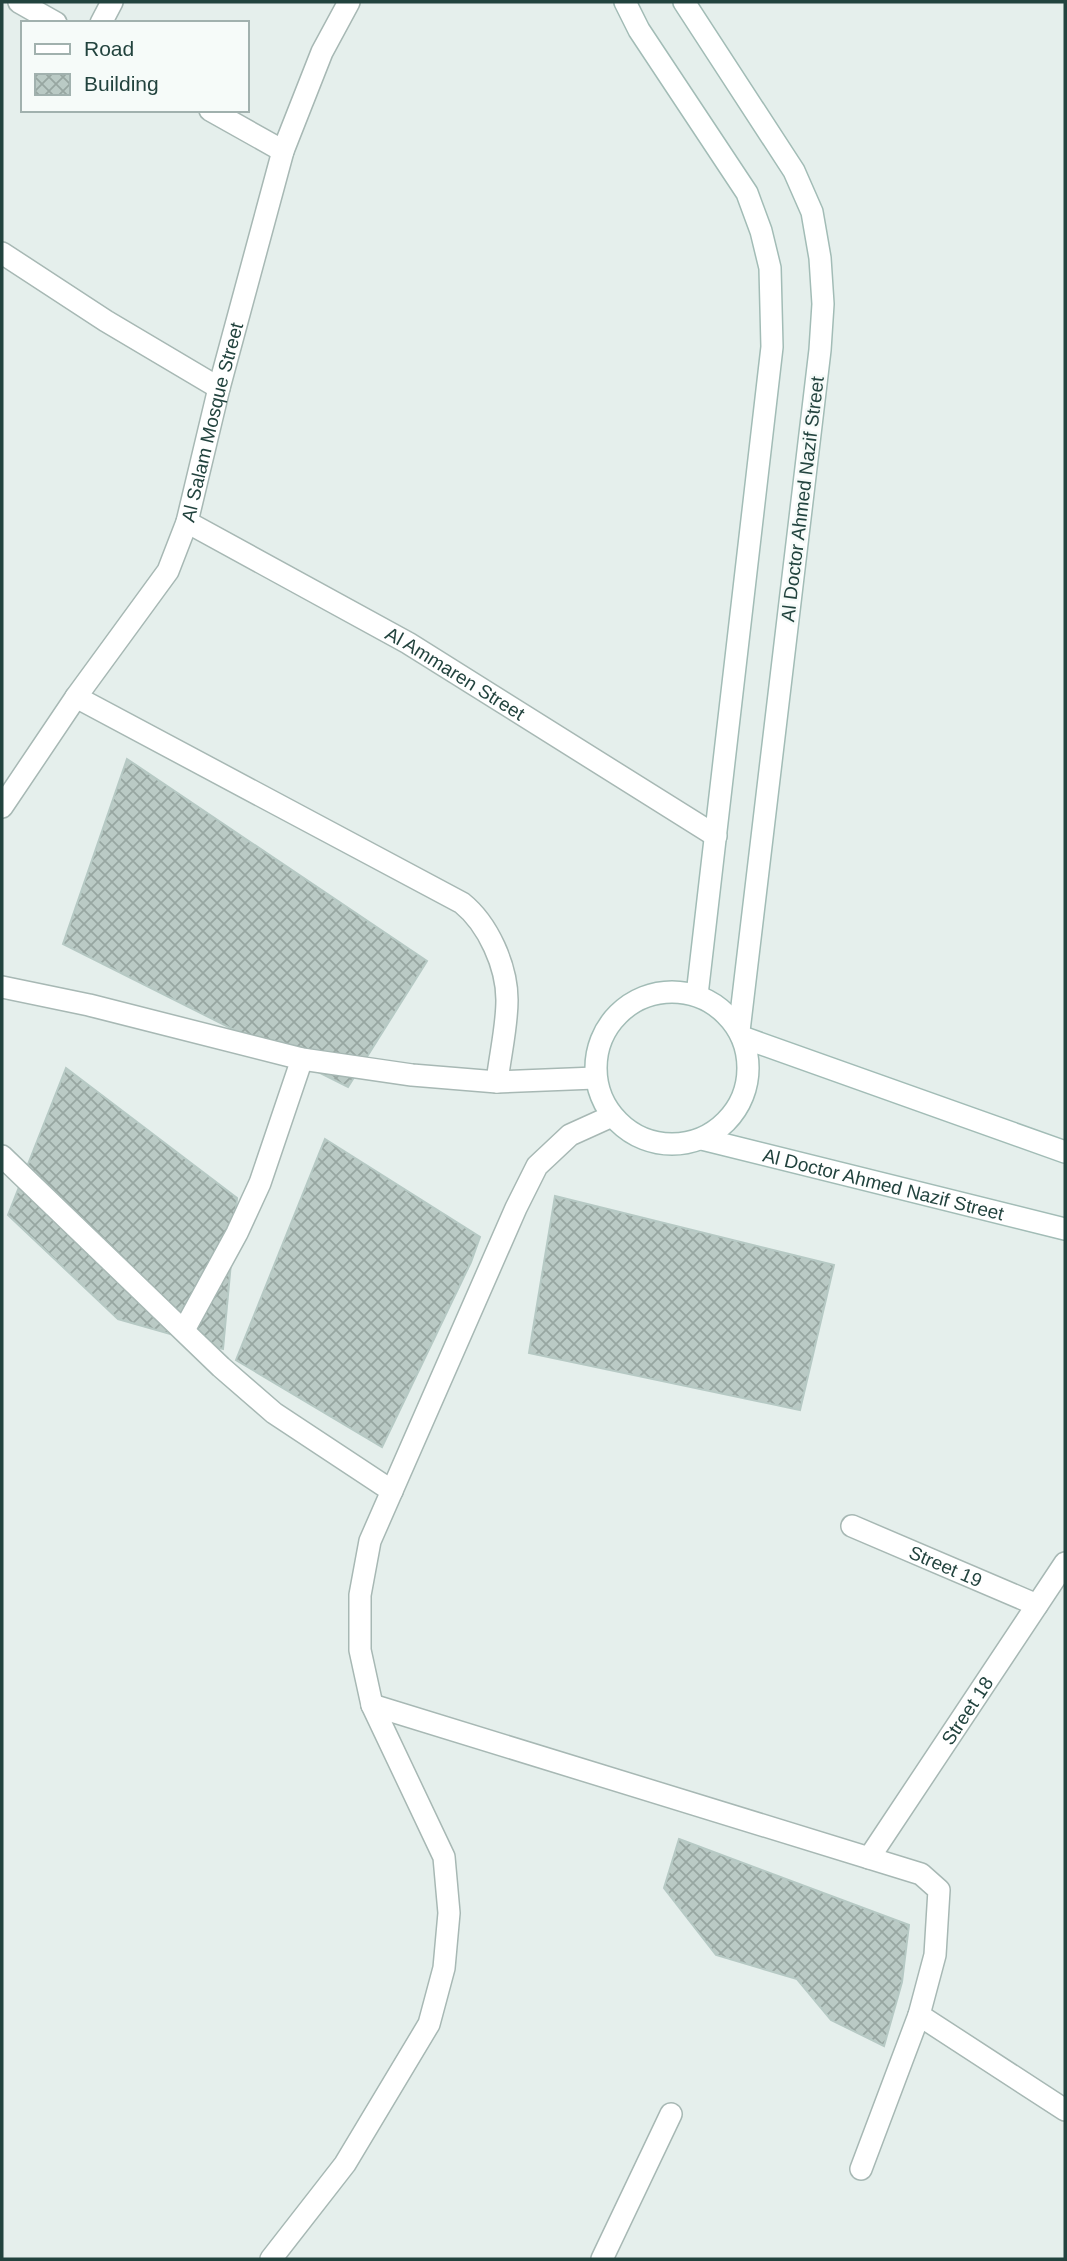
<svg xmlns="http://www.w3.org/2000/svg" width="1067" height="2261" viewBox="0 0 1067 2261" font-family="Arial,sans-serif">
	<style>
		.building { fill: url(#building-cross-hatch); stroke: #b6c9c4; stroke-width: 2 }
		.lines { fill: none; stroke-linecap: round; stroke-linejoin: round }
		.street-casing { stroke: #a7b8b4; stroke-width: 24 }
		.secondary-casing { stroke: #a2bcb6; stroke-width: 24 }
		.street { stroke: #fff; stroke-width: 21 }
		.secondary { stroke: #fff; stroke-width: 21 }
		.labels { text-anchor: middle; stroke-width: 5; stroke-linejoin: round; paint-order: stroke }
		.street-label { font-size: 19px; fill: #22433e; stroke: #f6fbf9 }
	</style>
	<defs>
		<pattern id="building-cross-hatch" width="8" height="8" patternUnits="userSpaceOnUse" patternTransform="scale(1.75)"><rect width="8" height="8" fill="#bacac5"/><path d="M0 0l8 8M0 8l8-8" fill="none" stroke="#97a6a1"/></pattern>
	</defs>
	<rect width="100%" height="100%" fill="#e5efec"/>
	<!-- building -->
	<path class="building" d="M 127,759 L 427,961 L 348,1087 L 63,944 Z
		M 66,1068 L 237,1198 L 223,1349 L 118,1319 L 8,1215 Z
		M 325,1139 L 480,1237 L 471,1262 L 382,1447 L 236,1360 Z
		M 555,1196 L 834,1265 L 800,1410 L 529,1353 Z
		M 679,1839 L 909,1925 L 902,1982 L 884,2046 L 831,2020 L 797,1979 L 716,1955 L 664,1888 Z"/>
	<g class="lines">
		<defs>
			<g id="street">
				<path d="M 19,2 L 56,23"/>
				<path d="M 101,23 L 112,2"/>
				<path d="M 210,110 L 283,151"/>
				<path d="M 2,253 L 106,321 L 219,388"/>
				<path id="s1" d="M 187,522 L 408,643 L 716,836"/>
				<path d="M 76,697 L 462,903 C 488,924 507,966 507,1000 C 507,1027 500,1055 497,1082"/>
				<path id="s2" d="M 2,807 L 76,697 L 168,571 L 187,522 L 219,388 L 283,151 L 322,52 L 349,2"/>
				<path d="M 2,987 L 89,1005 L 302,1059 L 412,1075 L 497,1082 L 595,1078"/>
				<path d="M 2,1156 L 221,1367 L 274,1413 L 392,1491"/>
				<path d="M 184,1330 L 237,1233 L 260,1183 L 302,1059"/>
				<path id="s3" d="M 852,1526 L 1037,1605"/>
				<path d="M 372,1705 L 921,1874 L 939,1890 L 935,1955 L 919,2015 L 861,2169"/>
				<path id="s4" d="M 869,1858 L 1065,1563"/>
				<path d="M 919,2015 L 1065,2110"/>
				<path d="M 271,2259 L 345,2164 L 429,2024 L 444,1968 L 449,1913 L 444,1857 L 372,1705 L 360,1650 L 360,1595 L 370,1541 L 516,1208 L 537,1166 L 570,1135 L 612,1116"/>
				<path d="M 602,2259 L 671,2114"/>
			</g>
			<g id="secondary">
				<path d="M 625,2 L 639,30 L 747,193 L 761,231 L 770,268 L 772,347 L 697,995"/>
				<path d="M 684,2 L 794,171 L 812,212 L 820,258 L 823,304 L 820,350 L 739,1031"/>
				<circle cx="672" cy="1068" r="76"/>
				<path d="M 742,1037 L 1065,1152"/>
				<path id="s5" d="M 702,1139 L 1065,1229"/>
			</g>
		</defs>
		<!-- street casing -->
		<use href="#street" class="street-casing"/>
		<!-- secondary casing -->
		<use href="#secondary" class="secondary-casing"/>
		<!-- street -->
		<use href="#street" class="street"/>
		<!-- secondary -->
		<use href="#secondary" class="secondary"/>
	</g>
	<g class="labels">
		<!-- street labels -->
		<g class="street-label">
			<text dy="7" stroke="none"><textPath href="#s2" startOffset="444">Al Salam Mosque Street</textPath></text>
			<text transform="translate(802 499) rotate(-83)" y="7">Al Doctor Ahmed Nazif Street</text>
			<text dy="7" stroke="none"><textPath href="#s1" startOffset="308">Al Ammaren Street</textPath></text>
			<text dy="7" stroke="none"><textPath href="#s5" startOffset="187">Al Doctor Ahmed Nazif Street</textPath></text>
			<text dy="7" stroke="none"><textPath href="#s3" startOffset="102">Street 19</textPath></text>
			<text dy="7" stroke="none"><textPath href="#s4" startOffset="177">Street 18</textPath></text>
		</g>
	</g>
	<!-- border -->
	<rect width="1067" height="2261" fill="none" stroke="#22433e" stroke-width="7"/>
	<!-- legend -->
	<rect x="21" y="21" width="228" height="91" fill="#f6fbf9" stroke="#a1b1ae" stroke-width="2"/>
	<rect x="35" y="44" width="35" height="10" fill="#ffffff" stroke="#a1b1ae" stroke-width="2"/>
	<text x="84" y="56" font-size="21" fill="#22433e">Road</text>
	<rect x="35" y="74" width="35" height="21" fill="url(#building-cross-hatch)" stroke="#a1b1ae" stroke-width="2"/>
	<text x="84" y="91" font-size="21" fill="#22433e">Building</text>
</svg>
